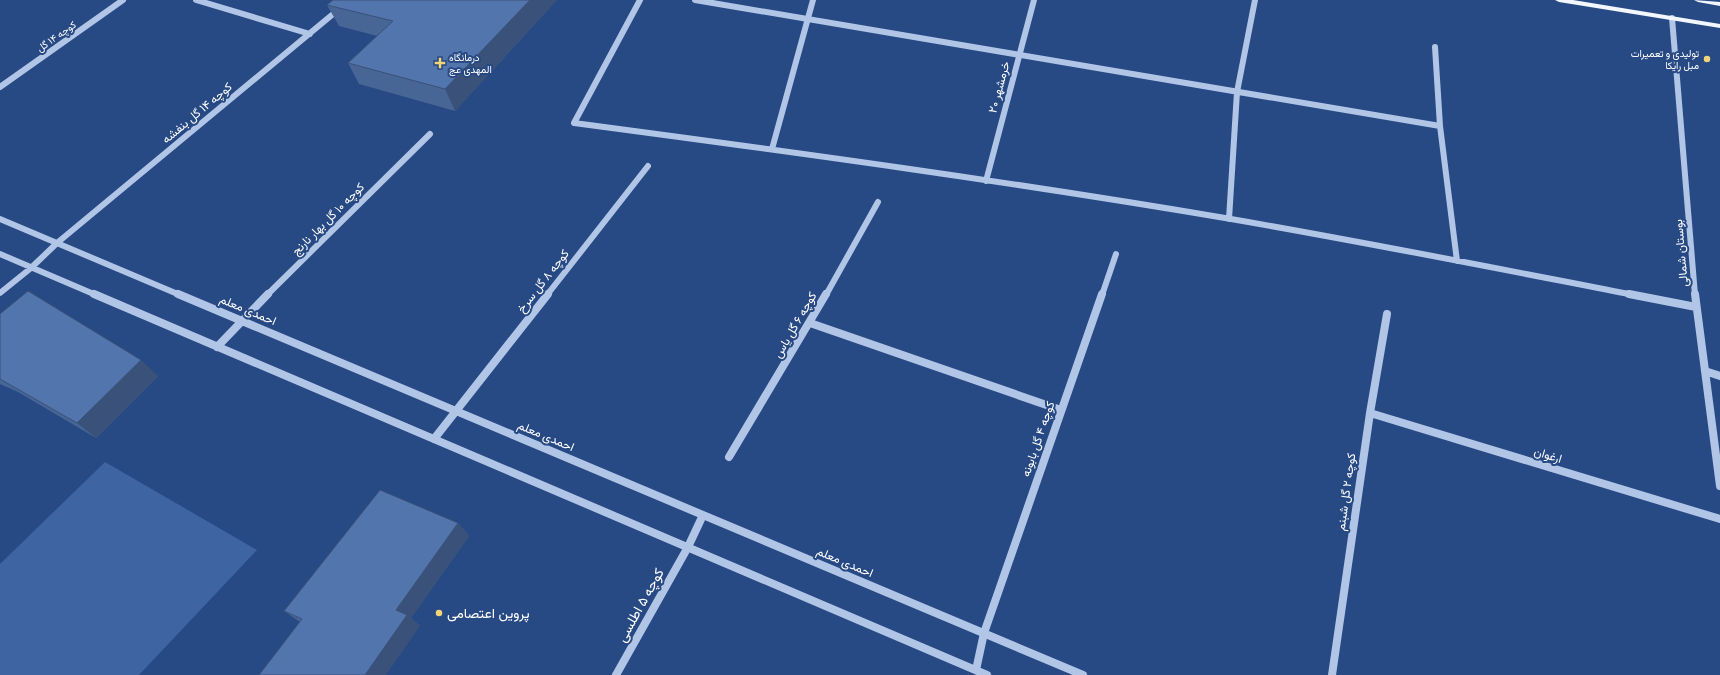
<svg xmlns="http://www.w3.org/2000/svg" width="1720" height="675" viewBox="0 0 1720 675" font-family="'Fira Sans Condensed',Vazirmatn,sans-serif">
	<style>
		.green { fill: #3f64a2 }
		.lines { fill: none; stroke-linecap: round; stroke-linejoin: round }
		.minor-far1 { stroke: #b1c5e7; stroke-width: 6 }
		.minor { stroke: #b1c5e7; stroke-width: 8 }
		.major { fill: #f2f6fe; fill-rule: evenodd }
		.wall { fill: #476595 }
		.shaded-wall { fill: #3a5279 }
		.building { fill: #5375ad; stroke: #3a5279 }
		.poi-dot { fill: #f0d676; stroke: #274984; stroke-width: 1.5 }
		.labels { text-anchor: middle; stroke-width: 4; stroke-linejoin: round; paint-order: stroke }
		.far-street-label { font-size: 10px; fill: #fff; stroke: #274984 }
		.far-poi-label { font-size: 10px; fill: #fff; stroke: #274984; text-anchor: end }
		.street-label { font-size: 12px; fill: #fff; stroke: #274984 }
		.near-street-label { font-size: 14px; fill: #fff; stroke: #274984 }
		.near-poi-label { font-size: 14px; fill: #fff; stroke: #274984; text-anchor: start }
	</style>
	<rect width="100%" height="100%" fill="#274984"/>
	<!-- green -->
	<path class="green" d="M 105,462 L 257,550 L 139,675 L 0,675 L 0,564 Z"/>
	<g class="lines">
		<!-- minor-far1 -->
		<path class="minor-far1" d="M 196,0 L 310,34
			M 640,0 L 574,123 C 793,152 1013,182 1231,219 C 1365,242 1500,269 1634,295
			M 695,0 L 1440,126
			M 1672,18 L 1695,295
			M 1435,47 L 1440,126 L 1457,261
			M 0,87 L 123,0
			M 772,149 L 813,0
			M 986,181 L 1034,0
			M 0,219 L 180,295
			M 1229,219 L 1237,92 L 1255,0
			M 0,254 L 96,295
			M 0,293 L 31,268 L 57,243 L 350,0
			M 267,295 L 430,134
			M 547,295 L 648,166
			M 826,295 L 878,202
			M 1102,295 L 1116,254"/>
		<!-- minor -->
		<path class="minor" d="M 94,294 L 987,675
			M 178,294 L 1083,675
			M 1629,294 L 1696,307
			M 1695,294 L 1720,486
			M 810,323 L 1061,410
			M 217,347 L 268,294
			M 1705,371 L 1720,376
			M 1370,413 L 1720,519
			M 434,439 L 548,294
			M 729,457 L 826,294
			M 976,670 L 984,633 L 1102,294
			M 616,675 L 688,547 L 703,515
			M 1332,675 L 1370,413 L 1387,314"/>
		<!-- major -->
		<path class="major" d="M 1555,0 L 1573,0 L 1720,24 L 1720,28 L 1559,2 Z
			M 1694,0 L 1720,2 L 1720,6 L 1698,2 Z"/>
	</g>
	<!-- wall -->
	<path class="wall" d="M 557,0 L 455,111 L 359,84 L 348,63 L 377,36 L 339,26 L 327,5 Z
		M 0,314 L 158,376 L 96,438 L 18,392 L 0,384 Z
		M 458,523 L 469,536 L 411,618 L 420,626 L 300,622 L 284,611 Z"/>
	<!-- shaded-wall -->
	<path class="shaded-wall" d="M 530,0 L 557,0 L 455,111 L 445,89 Z
		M 141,360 L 158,376 L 96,438 L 77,423 Z
		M 458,523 L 469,536 L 411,618 L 420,626 L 386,675 L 365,675 L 396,610 Z"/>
	<!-- building -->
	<path class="building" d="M 333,0 L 530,0 L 445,89 L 348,63 L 393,21 L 327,5 Z
		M 28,291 L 141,360 L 77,423 L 0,379 L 0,314 Z
		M 380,490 L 458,523 L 396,610 L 407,615 L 365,675 L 259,675 L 302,619 L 284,611 Z"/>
	<!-- markers -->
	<g class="poi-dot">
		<circle cx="1707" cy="59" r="4"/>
		<path d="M438 57h4v4h4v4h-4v4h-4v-4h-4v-4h4z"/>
		<circle cx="439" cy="613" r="4"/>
	</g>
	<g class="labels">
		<!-- far-street labels -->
		<g class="far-street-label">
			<text transform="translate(56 36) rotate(-35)" y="4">کوچه ۱۴ گل</text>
		</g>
		<!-- far-poi labels -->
		<g class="far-poi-label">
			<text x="1699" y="57">تولیدی و تعمیرات<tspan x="1699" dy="12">مبل رایکا</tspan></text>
			<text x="449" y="61" text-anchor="start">درمانگاه<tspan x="449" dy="12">المهدی عج</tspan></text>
		</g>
		<!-- street labels -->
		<g class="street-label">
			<text transform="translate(999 87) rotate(-75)" y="4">خرمشهر ۲۰</text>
			<text transform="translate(197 113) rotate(-40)" y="4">کوچه ۱۴ گل بنفشه</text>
			<text transform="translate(328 219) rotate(-45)" y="4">کوچه ۱۰ گل بهار نارنج</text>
			<text transform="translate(1681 253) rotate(-95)" y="4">بوستان شمالی</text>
			<text transform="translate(543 281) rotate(-52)" y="4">کوچه ۸ گل سرخ</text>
			<text transform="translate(248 310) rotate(23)" y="4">احمدی معلم</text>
			<text transform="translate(795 325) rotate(-60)" y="4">کوچه ۶ گل یاس</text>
			<text transform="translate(546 436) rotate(23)" y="4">احمدی معلم</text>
			<text transform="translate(1038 439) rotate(-71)" y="4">کوچه ۴ گل بابونه</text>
			<text transform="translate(1548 455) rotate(17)" y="4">ارغوان</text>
			<text transform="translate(1346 492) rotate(-82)" y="4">کوچه ۲ گل شبنم</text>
			<text transform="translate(845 562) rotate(23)" y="4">احمدی معلم</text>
		</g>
		<!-- near-street labels -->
		<g class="near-street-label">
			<text transform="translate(640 605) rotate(-61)" y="5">کوچه ۵ اطلسی</text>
		</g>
		<!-- near-poi labels -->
		<g class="near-poi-label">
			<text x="447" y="618">پروین اعتصامی</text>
		</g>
	</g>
</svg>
